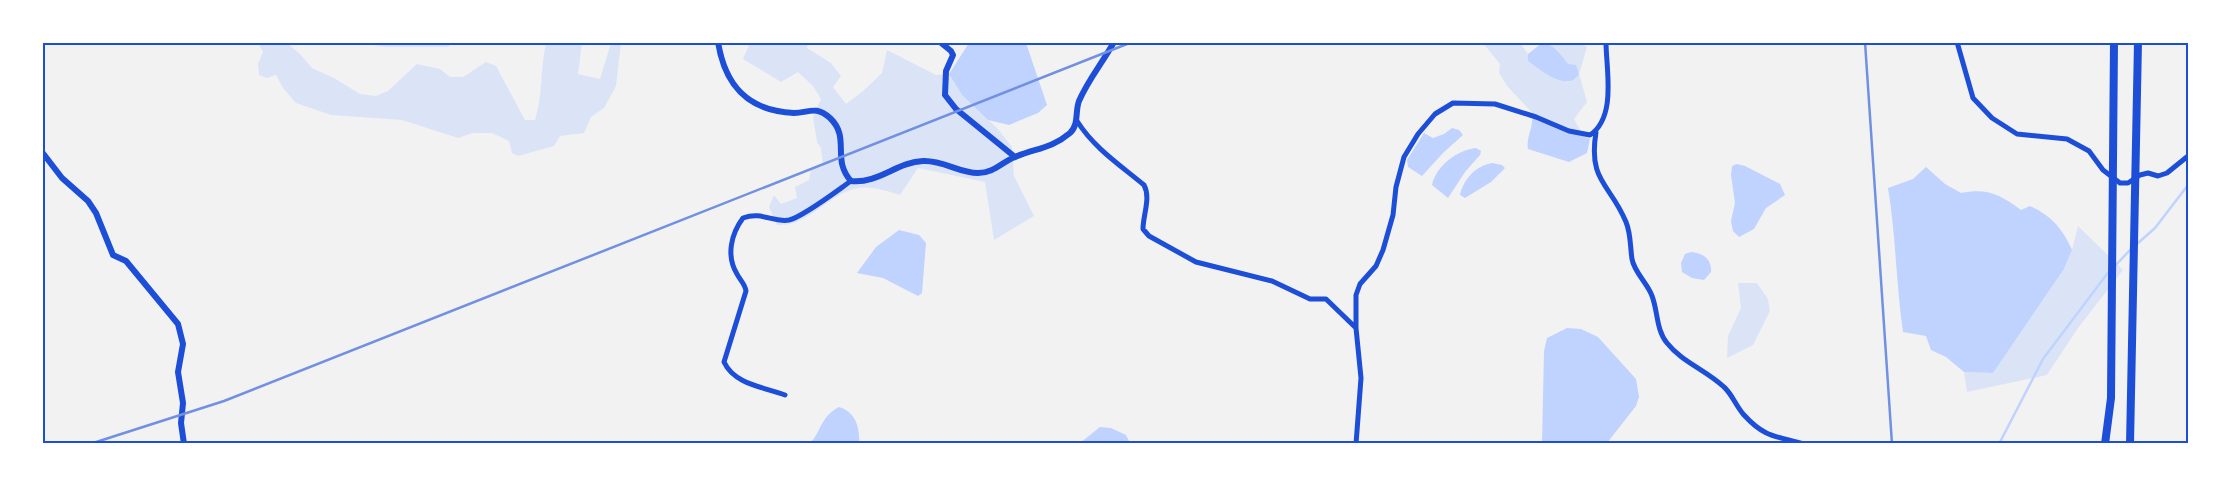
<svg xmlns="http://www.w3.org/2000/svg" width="2231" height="486" viewBox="0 0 2231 486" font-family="Ubuntu,sans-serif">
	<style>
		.green { fill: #dbe4f7 }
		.water { fill: #bfd3fe }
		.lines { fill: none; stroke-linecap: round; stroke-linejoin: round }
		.stream { stroke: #bfd3fe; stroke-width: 2.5 }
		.minor { stroke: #1d4ed8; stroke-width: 5 }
		.tertiary { stroke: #1d4ed8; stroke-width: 6 }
		.trunk { stroke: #1d4ed8; stroke-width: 8 }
		.rail { stroke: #7290e2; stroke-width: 2.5 }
		.neatline { fill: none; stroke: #1d4ed8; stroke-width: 2 }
	</style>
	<rect width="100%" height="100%" fill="#f2f2f2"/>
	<!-- green -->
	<path class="green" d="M 258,43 L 287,43 L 300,54 L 312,68 L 334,78 L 360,94 L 376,96 L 388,91 L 417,64 L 440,69 L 450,77 L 463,77 L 486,62 L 496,66 L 525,120 L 535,120 C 543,95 540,69 546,43 L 582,43 L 578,74 L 600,79 L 611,43 L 621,43 L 616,86 L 604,108 L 591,117 L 584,133 L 560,136 L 554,146 L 518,156 L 512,153 L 509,141 L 492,133 L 473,133 L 458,138 L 402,120 L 331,115 L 296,103 L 283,88 L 276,75 L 267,78 L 259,75 L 258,64 L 263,52 Z
		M 360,43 L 453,43 L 448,47 L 385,47 Z
		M 750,43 L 808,43 L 807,48 L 831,63 L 841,76 L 833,87 L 846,104 L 862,92 L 882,73 L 887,50 L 936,75 L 949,74 L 962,95 L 998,129 L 1012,147 L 1014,176 L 1034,216 L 994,240 L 985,182 L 918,168 L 900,195 C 886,191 873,186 858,188 C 827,194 809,227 777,225 L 769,207 L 774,195 L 781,204 L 797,198 L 795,187 L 809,180 L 811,169 L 823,166 L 821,148 L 817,142 L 813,117 L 821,99 L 813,86 L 798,72 L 781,82 L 743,59 Z
		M 1483,43 L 1520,43 L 1528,54 L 1528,61 L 1559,80 L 1569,82 C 1568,55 1563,59 1546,43 L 1581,43 L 1587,47 L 1579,74 L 1587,102 L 1574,119 L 1583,135 L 1536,117 L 1508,87 L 1499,73 L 1500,64 Z
		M 2078,226 L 2123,270 L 2078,328 L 2047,375 L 1967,392 L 1964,372 L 1993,373 L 2064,269 L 2072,250 Z
		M 1738,283 L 1757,283 L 1768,299 L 1770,311 L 1753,345 L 1727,358 L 1728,336 L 1741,308 Z"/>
	<!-- water -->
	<path class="water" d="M 969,43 L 1026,43 L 1047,105 L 1038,113 L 1009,125 L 988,120 L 962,95 L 949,74 Z
		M 1542,43 C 1553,43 1562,56 1568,64 L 1576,65 L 1579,74 C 1567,93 1541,70 1528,61 L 1528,54 Z
		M 1536,117 L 1590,139 L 1587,153 L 1569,162 L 1528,149 C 1526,139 1532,130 1532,120 Z
		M 1452,128 L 1459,130 L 1463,135 L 1443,153 L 1422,176 L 1408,167 L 1407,160 L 1424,133 L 1433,138 L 1444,134 Z
		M 1476,148 L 1481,151 L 1480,155 L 1465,172 L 1448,198 L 1432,185 C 1436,166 1457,150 1476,148 Z
		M 1492,163 L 1502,165 L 1505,168 L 1491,182 L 1465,198 L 1460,195 C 1464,178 1476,166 1492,163 Z
		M 1737,164 L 1745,166 L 1780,184 L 1785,195 L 1766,208 L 1754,229 L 1739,237 L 1733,231 L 1731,221 L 1735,203 L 1731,175 L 1732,166 Z
		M 1926,167 L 1945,184 L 1961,193 C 1988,188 1999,194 2021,210 L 2030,206 C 2051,215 2063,229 2072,250 L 2064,269 L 1993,373 L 1964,372 L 1946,357 L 1931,350 L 1926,336 L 1903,332 C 1896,284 1896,236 1888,188 L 1913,179 Z
		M 899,230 L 919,235 L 926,243 L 922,293 L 918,296 L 883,278 L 857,273 L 876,247 Z
		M 1691,252 C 1703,253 1712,259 1711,272 L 1704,280 L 1692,278 L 1682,272 L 1681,263 L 1685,254 Z
		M 1567,328 L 1581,329 L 1598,337 L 1636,379 L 1639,397 L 1636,406 L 1607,443 L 1542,443 L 1544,351 L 1547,338 Z
		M 839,407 C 856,412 860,428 859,443 L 809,443 C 820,437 819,417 839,407 Z
		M 1100,427 L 1111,428 L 1126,435 L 1130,443 L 1080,443 Z"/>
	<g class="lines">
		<!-- stream -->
		<path class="stream" d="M 2137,244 L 2155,228 L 2188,185
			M 2114,267 L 2131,249
			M 1999,444 L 2043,359 L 2110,270"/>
		<!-- minor -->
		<path class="minor" d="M 1957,42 L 1973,98 L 1992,118 L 2017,134 L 2067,139 L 2089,151 L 2103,170 L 2120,183 L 2128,183 L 2140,175 L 2148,173 L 2158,176 L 2167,173 L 2188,156
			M 1077,121 C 1094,148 1120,165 1144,185 C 1151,198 1143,215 1143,229 L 1149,236 L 1196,262 L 1272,281 L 1310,299 L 1326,299 L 1356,328 L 1361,378 L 1356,444
			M 1596,132 C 1588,182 1610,183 1626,222 C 1631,234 1630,246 1632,259 C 1634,272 1648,284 1652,296 C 1658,311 1656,330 1667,343 C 1682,362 1706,370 1724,387 C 1732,394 1736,406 1744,415 C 1765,438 1776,436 1804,444
			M 1356,328 L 1356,295 L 1360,284 L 1376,266 L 1383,250 L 1393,215 L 1396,187 L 1404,157 L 1418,134 L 1435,114 L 1453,103 L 1495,104 L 1536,117 L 1569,131 L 1590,135 C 1617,117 1606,69 1606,42
			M 785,395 C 763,387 734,384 724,362 L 746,291 C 745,284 740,280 737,274 C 726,256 731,234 743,218 C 762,211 773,223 789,220 C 803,217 838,190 851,181"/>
		<!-- tertiary -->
		<path class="tertiary" d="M 718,42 C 725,86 748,111 794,113 C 809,113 815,105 830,118 C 851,138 831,159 851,181 C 878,184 897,162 923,161 C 943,160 959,173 978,173 C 994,173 1002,162 1015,157 C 1036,148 1051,149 1070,133 C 1079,125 1075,111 1079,101 C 1088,80 1103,62 1114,42
			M 940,42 L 951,51 L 953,55 L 946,71 L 945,95 L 956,109 L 1015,157
			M 42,152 L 62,178 L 88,201 L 96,213 L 113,255 L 126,261 L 178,324 L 183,344 L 178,372 L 183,403 L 181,423 L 184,444"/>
		<!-- trunk -->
		<path class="trunk" d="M 2105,444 L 2111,398 L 2114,42
			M 2130,444 L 2138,42"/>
		<!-- rail -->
		<path class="rail" d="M 1865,42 L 1892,444
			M 90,444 L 224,401 L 1132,42"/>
	</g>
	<!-- border -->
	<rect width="2231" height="486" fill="none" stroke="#ffffff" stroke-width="88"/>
	<rect x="44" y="44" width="2143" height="398" class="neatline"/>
</svg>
